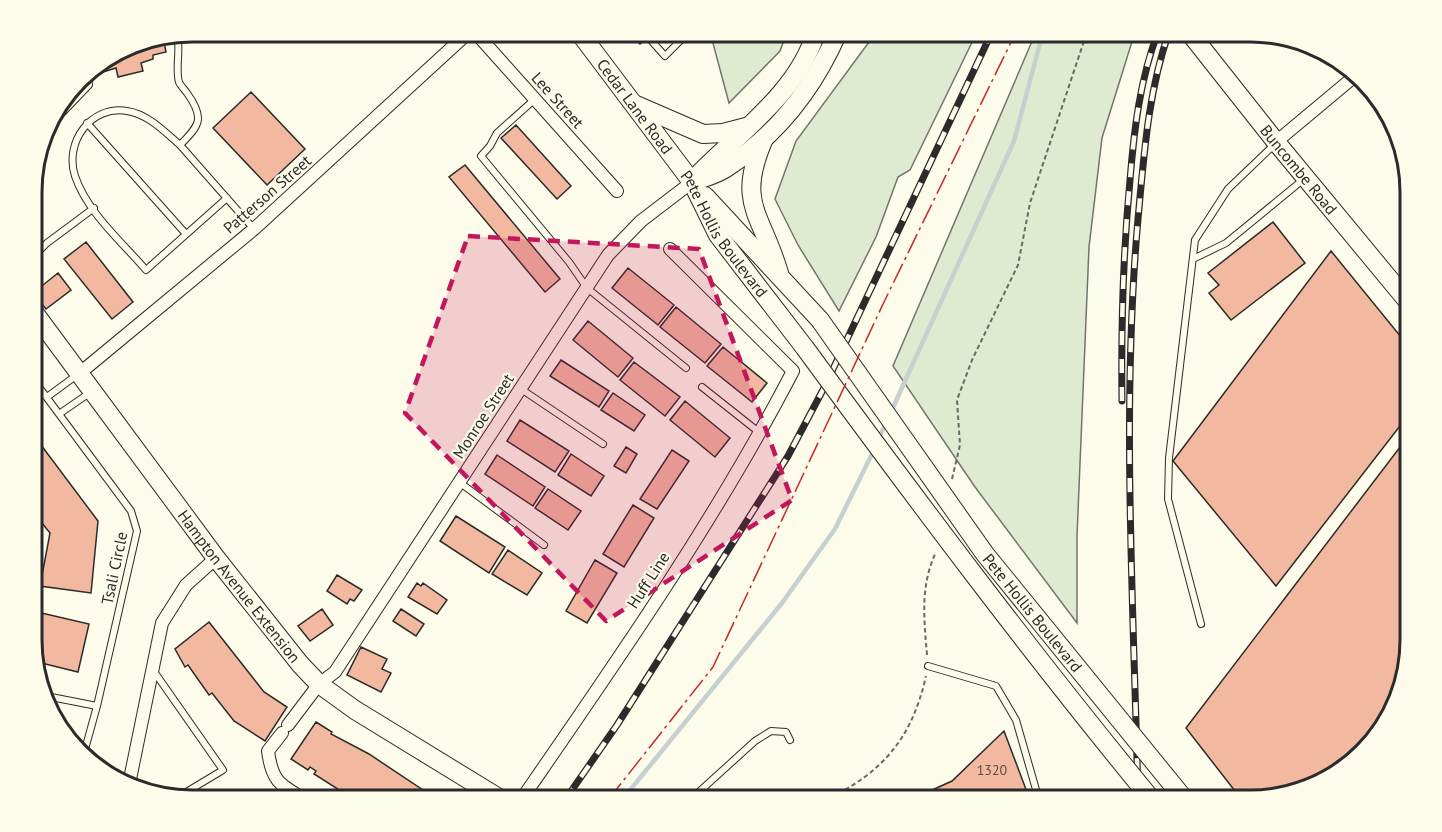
<svg xmlns="http://www.w3.org/2000/svg" width="1442" height="832" viewBox="0 0 1442 832" font-family="'PT Sans',sans-serif">
	<style>
		.green { fill: #deebd1; stroke: #74746e; stroke-width: 1.5 }
		.lines { fill: none; stroke-linecap: round; stroke-linejoin: round }
		.stream { stroke: #c7d0d0; stroke-width: 4.5 }
		.building { fill: #f2b8a0; stroke: #2b2b2b; stroke-width: 1.5 }
		.lane-casing { stroke: #2b2b2b; stroke-width: 8 }
		.street-casing { stroke: #2b2b2b; stroke-width: 14 }
		.secondary-casing { stroke: #2b2b2b; stroke-width: 20 }
		.path { stroke: #6a6964; stroke-width: 2; stroke-dasharray: 4.5 3; stroke-linecap: butt }
		.lane { stroke: #fdfbea; stroke-width: 6 }
		.street { stroke: #fdfbea; stroke-width: 12 }
		.secondary { stroke: #fdfbea; stroke-width: 18 }
		.rail-casing { stroke: #2b2b2b; stroke-width: 7 }
		.rail { stroke: #fdfbea; stroke-width: 4.5; stroke-dasharray: 14; stroke-linecap: butt }
		.secondary-bridge-casing { stroke: #2b2b2b; stroke-width: 20; stroke-linecap: butt }
		.secondary-bridge { stroke: #fdfbea; stroke-width: 18 }
		.power { stroke: #c62828; stroke-width: 1.5; stroke-dasharray: 21 4.5 3 4.5; stroke-linecap: butt }
		.marked { fill: #c2185b; fill-opacity: 0.2; stroke: #c2185b; stroke-width: 4.5; stroke-dasharray: 12 8; stroke-linejoin: round }
		.labels { text-anchor: middle; stroke-width: 4.5; stroke-linejoin: round; paint-order: stroke }
		.number-label { font-size: 14px; fill: #5d4e48 }
		.street-label { font-size: 16px; fill: #2b2b2b; stroke: #fdfbea }
		.rim { fill: none; stroke: #2b2b2b; stroke-width: 3 }
	</style>
	<rect width="100%" height="100%" fill="#fdfbea"/>
	<!-- green -->
	<path class="green" d="M 710,32 L 787,32 L 780,51 L 729,103 Z
		M 872,32 L 977,32 L 910,170 L 898,177 L 876,237 L 839,311 L 798,245 L 775,199 L 796,141 L 872,38 Z
		M 1036,32 L 1135,32 L 1102,138 L 1089,247 L 1077,536 L 1077,623 L 975,487 L 893,366 Z"/>
	<g class="lines">
		<!-- stream -->
		<path class="stream" d="M 891,412 L 1014,141 L 1043,32
			M 878,440 L 886,423
			M 622,800 L 782,603 L 835,529 L 874,450"/>
	</g>
	<!-- building -->
	<path class="building" d="M 640,32 L 654,32 L 640,44 L 633,38 Z
		M 163,37 L 166,52 L 153,55 L 153,59 L 141,63 L 143,71 L 118,77 L 116,68 L 103,72 L 100,62 L 131,44 Z
		M 251,92 L 305,149 L 267,185 L 213,128 Z
		M 516,125 L 571,186 L 557,199 L 501,138 Z
		M 465,165 L 560,279 L 545,292 L 449,177 Z
		M 1273,222 L 1305,263 L 1231,320 L 1209,293 L 1219,285 L 1208,273 Z
		M 86,242 L 133,302 L 112,319 L 64,259 Z
		M 1331,251 L 1410,348 L 1410,413 L 1276,586 L 1173,461 Z
		M 628,268 L 674,305 L 658,325 L 612,288 Z
		M 58,273 L 71,290 L 46,309 L 33,293 Z
		M 676,307 L 721,344 L 705,363 L 660,327 Z
		M 588,321 L 633,358 L 618,377 L 573,340 Z
		M 723,347 L 767,383 L 752,402 L 707,366 Z
		M 561,360 L 609,391 L 599,407 L 550,376 Z
		M 634,362 L 680,397 L 665,416 L 620,380 Z
		M 613,393 L 645,415 L 634,431 L 601,410 Z
		M 685,401 L 730,438 L 715,457 L 670,420 Z
		M 520,420 L 569,451 L 555,472 L 507,441 Z
		M 1410,434 L 1410,651 L 1389,720 L 1339,774 L 1261,800 L 1242,800 L 1186,728 Z
		M 41,445 L 98,521 L 91,593 L 40,586 L 50,533 L 33,512 L 33,451 Z
		M 626,447 L 637,454 L 626,473 L 614,466 Z
		M 672,450 L 689,461 L 657,509 L 640,499 Z
		M 571,454 L 604,476 L 591,496 L 558,475 Z
		M 497,455 L 545,487 L 533,506 L 485,474 Z
		M 548,489 L 581,511 L 568,530 L 535,508 Z
		M 633,505 L 654,518 L 624,567 L 603,554 Z
		M 456,516 L 505,547 L 489,573 L 440,541 Z
		M 508,550 L 542,573 L 527,595 L 492,574 Z
		M 595,560 L 617,573 L 587,623 L 566,611 Z
		M 337,575 L 362,590 L 354,601 L 350,599 L 347,604 L 327,591 Z
		M 417,583 L 421,586 L 423,583 L 447,600 L 437,614 L 408,597 Z
		M 322,609 L 333,625 L 310,641 L 298,626 Z
		M 401,609 L 424,624 L 416,636 L 393,621 Z
		M 33,611 L 89,624 L 78,672 L 33,661 Z
		M 209,622 L 264,692 L 287,707 L 265,741 L 234,721 L 212,693 L 209,695 L 188,665 L 185,667 L 175,649 Z
		M 361,647 L 387,659 L 382,669 L 391,673 L 381,692 L 347,675 Z
		M 316,722 L 332,732 L 331,734 L 369,754 L 438,800 L 355,800 L 314,774 L 316,771 L 310,767 L 308,770 L 291,759 Z
		M 1004,731 L 1030,800 L 910,800 L 952,781 Z"/>
	<g class="lines">
		<defs>
			<path id="lane" d="M 177,34 C 181,49 175,69 179,82 C 180,85 185,90 187,93 C 205,118 200,125 180,145 L 254,229
				M 648,37 L 665,56 L 686,35 L 683,32
				M 535,99 L 497,133 L 490,146 L 481,156 L 569,262 L 587,288 L 686,368
				M 87,123 L 186,234
				M 45,131 L 89,85 L 88,70
				M 180,145 C 165,132 148,114 127,111 C 91,105 64,142 75,176 C 87,212 122,242 146,270 L 227,198
				M 33,257 L 47,243 L 94,208
				M 1193,259 L 1226,243 L 1304,179
				M 33,379 L 131,511 L 137,531 L 97,706 L 46,696
				M 702,387 L 760,433
				M 521,389 L 603,444
				M 47,397 L 77,375
				M 59,414 L 91,392
				M 459,482 L 544,545
				M 1201,624 L 1168,499 L 1169,458 L 1195,240 L 1228,189 L 1276,143
				M 928,666 L 996,686 L 1016,720 L 1039,800
				M 153,670 L 223,770 L 178,797
				M 84,753 L 97,706
				M 267,800 L 284,788
				M 690,800 L 755,741 L 771,731 L 786,732 L 790,740"/>
			<path id="street" d="M 475,32 L 617,191
				M 1276,142 L 1355,76
				M 80,373 L 254,229 L 469,32
				M 288,725 L 319,684 L 335,672 L 608,255 L 641,221 L 692,182
				M 282,733 L 268,751 C 272,782 280,785 306,800
				M 129,784 L 162,623 L 186,585 L 216,558
				M 521,800 C 617,661 715,521 793,371 L 670,249"/>
			<g id="secondary">
				<path id="s1" d="M 579,32 L 692,182 L 718,235 L 805,348"/>
				<path id="s2" d="M 1189,32 L 1276,142 L 1410,304"/>
				<path d="M 636,105 L 703,134 L 723,133 L 746,127"/>
				<path d="M 763,141 C 736,204 762,214 779,273"/>
				<path d="M 695,178 C 737,134 798,93 816,32"/>
				<path d="M 692,182 C 702,178 716,175 726,168 C 777,135 814,87 838,32"/>
				<path d="M 705,196 L 820,320"/>
				<path id="s3" d="M 33,311 L 216,558 L 300,664 L 319,684 L 355,710 L 502,800"/>
			</g>
		</defs>
		<!-- lane casing -->
		<use href="#lane" class="lane-casing"/>
		<!-- street casing -->
		<use href="#street" class="street-casing"/>
		<!-- secondary casing -->
		<use href="#secondary" class="secondary-casing"/>
		<!-- path -->
		<path class="path" d="M 952,479 L 960,445 L 957,400 L 972,360 L 1018,265 L 1030,203 L 1087,32
			M 927,655 C 924,619 920,586 936,552
			M 825,800 C 883,773 912,738 926,676"/>
		<!-- lane -->
		<use href="#lane" class="lane"/>
		<!-- street -->
		<use href="#street" class="street"/>
		<!-- secondary -->
		<use href="#secondary" class="secondary"/>
		<defs>
			<path id="rail" d="M 1122,401 C 1121,327 1123,254 1130,180 C 1134,130 1140,79 1158,32
				M 565,800 L 617,725 L 788,456 L 825,386 L 992,32
				M 1138,800 C 1134,607 1121,411 1138,219 C 1144,155 1148,92 1169,32"/>
		</defs>
		<!-- rail casing -->
		<use href="#rail" class="rail-casing"/>
		<!-- rail -->
		<use href="#rail" class="rail"/>
		<defs>
			<g id="secondary-bridge">
				<path id="s4" d="M 820,320 L 985,554 L 1185,800"/>
				<path d="M 805,348 C 918,502 1031,653 1152,800"/>
			</g>
		</defs>
		<!-- secondary-bridge casing -->
		<use href="#secondary-bridge" class="secondary-bridge-casing"/>
		<!-- secondary-bridge -->
		<use href="#secondary-bridge" class="secondary-bridge"/>
		<!-- power -->
		<path class="power" d="M 608,800 L 713,667 L 884,302 L 1016,32"/>
	</g>
	<!-- marked area -->
	<path class="marked" d="M 468,236 L 699,249 L 792,500 L 606,621 L 405,413 Z"/>
	<g class="labels">
		<!-- number labels -->
		<g class="number-label">
			<text x="992" y="775">1320</text>
		</g>
		<!-- street labels -->
		<g class="street-label">
			<text transform="translate(558 100) rotate(48)" y="6">Lee Street</text>
			<text dy="6" stroke="none"><textPath href="#s1" startOffset="93">Cedar Lane Road</textPath></text>
			<text dy="6" stroke="none"><textPath href="#s2" startOffset="176">Buncombe Road</textPath></text>
			<text transform="translate(267 194) rotate(-41)" y="6">Patterson Street</text>
			<text dy="6" stroke="none"><textPath href="#s1" startOffset="249">Pete Hollis Boulevard</textPath></text>
			<text transform="translate(483 416) rotate(-57)" y="6">Monroe Street</text>
			<text transform="translate(114 568) rotate(-78)" y="6">Tsali Circle</text>
			<text transform="translate(648 580) rotate(-57)" y="6">Huff Line</text>
			<text dy="6" stroke="none"><textPath href="#s3" startOffset="344">Hampton Avenue Extension</textPath></text>
			<text dy="6" stroke="none"><textPath href="#s4" startOffset="362">Pete Hollis Boulevard</textPath></text>
		</g>
	</g>
	<!-- crop -->
	<path d="M0 0H1442V832H0ZM192 42H1250A150 150 0 0 1 1400 192V640A150 150 0 0 1 1250 790H192A150 150 0 0 1 42 640V192A150 150 0 0 1 192 42Z" fill="#fdfbea" fill-rule="evenodd"/>
	<path class="rim" d="M192 42H1250A150 150 0 0 1 1400 192V640A150 150 0 0 1 1250 790H192A150 150 0 0 1 42 640V192A150 150 0 0 1 192 42Z"/>
</svg>
